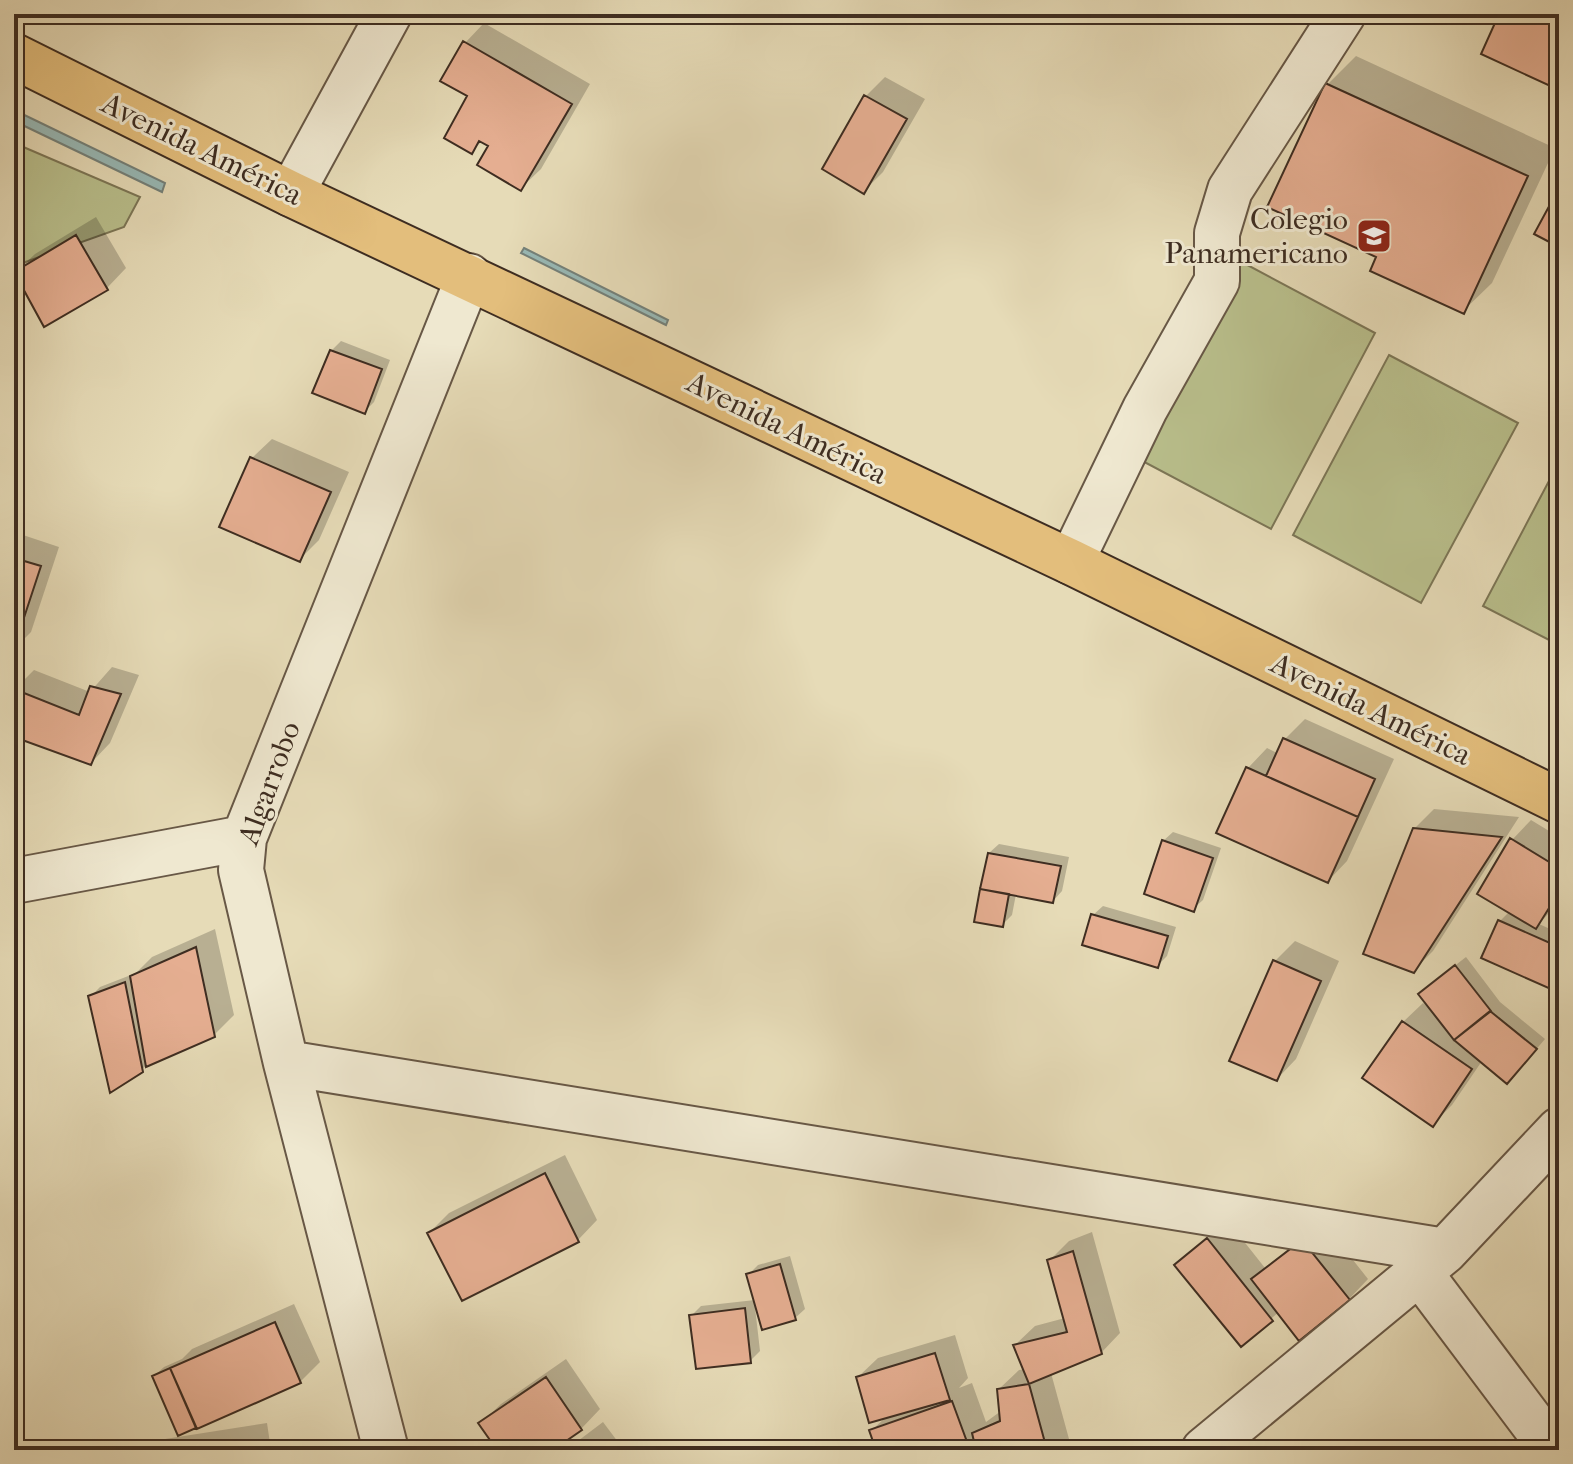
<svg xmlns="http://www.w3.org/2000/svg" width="1573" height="1464" viewBox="0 0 1573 1464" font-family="'IM FELL French Canon',serif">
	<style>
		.green { fill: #b9bf8c; stroke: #7c7656; stroke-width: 2 }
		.water { fill: #98b9b6; stroke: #74817a; stroke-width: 2 }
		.shadow { fill: #0003 }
		.building { fill: #e5ae91; stroke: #3e2d21; stroke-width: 2 }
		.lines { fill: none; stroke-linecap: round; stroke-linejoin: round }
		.minor-casing { stroke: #685846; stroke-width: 48 }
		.major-casing { stroke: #3e2d21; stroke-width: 48 }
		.minor { stroke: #efe8d0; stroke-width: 44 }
		.major { stroke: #e3be7c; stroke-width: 44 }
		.labels { text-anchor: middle; stroke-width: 6; stroke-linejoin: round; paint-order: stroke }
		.street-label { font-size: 30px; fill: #3e2d21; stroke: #efe8d0 }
		.poi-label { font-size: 30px; fill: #3e2d21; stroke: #efe8d0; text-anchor: end }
	</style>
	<rect width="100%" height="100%" fill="#e6dbb7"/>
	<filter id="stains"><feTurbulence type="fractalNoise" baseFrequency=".0025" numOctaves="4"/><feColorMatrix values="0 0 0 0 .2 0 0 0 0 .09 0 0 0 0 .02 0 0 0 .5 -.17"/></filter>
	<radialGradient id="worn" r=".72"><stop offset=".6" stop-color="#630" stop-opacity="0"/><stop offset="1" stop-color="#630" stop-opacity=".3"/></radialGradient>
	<!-- green -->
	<path class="green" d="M 14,143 L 140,197 L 124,227 L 14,266 Z
		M 1238,260 L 1375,333 L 1271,529 L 1133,456 Z
		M 1389,355 L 1518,423 L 1421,603 L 1293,535 Z
		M 1559,462 L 1559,645 L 1483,606 Z"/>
	<!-- water -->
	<path class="water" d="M 14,110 L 165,183 L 162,192 L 14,121 Z
		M 524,248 L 668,320 L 666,325 L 521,253 Z"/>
	<!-- shadow -->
	<path class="shadow" d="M 484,23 L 590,84 L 541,169 L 521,188 L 490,146 L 482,141 L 472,151 L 465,43 Z
		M 1356,56 L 1555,148 L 1492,283 L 1463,311 L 1379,256 L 1327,85 Z
		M 885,77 L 925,99 L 883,172 L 864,191 L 866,96 Z
		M 96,217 L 126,268 L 107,288 L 15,273 L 35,254 Z
		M 341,341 L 390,360 L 374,402 L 364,412 L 331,351 Z
		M 272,439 L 349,472 L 319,540 L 300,559 L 252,458 Z
		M 14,532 L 59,547 L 31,632 L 21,642 L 14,663 Z
		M 112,667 L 139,675 L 110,743 L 91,763 L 14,735 L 14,690 L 34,670 L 90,692 Z
		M 1305,719 L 1394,759 L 1347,861 L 1328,881 L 1248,768 L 1267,748 L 1279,754 L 1285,739 Z
		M 1434,809 L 1519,817 L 1433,951 L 1413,971 L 1414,829 Z
		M 1531,820 L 1559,837 L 1559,902 L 1539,924 L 1559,933 L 1559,981 L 1553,988 L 1500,921 L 1510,911 L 1512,840 Z
		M 1173,832 L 1221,848 L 1203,900 L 1193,909 L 1163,841 Z
		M 999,844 L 1069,857 L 1062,891 L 1053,901 L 1016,894 L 1012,915 L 1002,925 L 989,853 Z
		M 1103,906 L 1176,927 L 1167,956 L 1158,965 L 1093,915 Z
		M 215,929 L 234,1015 L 214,1035 L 148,1064 L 141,1070 L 90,997 L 100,987 L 136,973 L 152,957 Z
		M 1295,941 L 1339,961 L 1296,1059 L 1277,1079 L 1275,961 Z
		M 1466,957 L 1500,1002 L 1545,1039 L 1517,1072 L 1482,1061 L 1452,1105 L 1433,1124 L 1403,1022 L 1423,1003 L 1430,1008 L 1430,985 Z
		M 565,1155 L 597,1220 L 578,1240 L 429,1233 L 449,1213 Z
		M 1227,1220 L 1265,1268 L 1323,1222 L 1368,1279 L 1349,1299 L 1279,1312 L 1241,1344 L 1177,1265 Z
		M 1092,1232 L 1120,1333 L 1101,1353 L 1051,1373 L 1072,1450 L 878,1450 L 871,1431 L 887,1416 L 858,1377 L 878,1358 L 955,1335 L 968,1378 L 959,1388 L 972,1383 L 986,1422 L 1001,1411 L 999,1389 L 1019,1370 L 1025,1369 L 1015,1345 L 1035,1326 L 1065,1318 L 1049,1261 L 1069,1241 Z
		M 790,1256 L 805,1309 L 795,1318 L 755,1307 L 760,1351 L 750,1361 L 691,1316 L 701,1306 L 755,1300 L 748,1275 L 758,1265 Z
		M 294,1304 L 320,1362 L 300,1382 L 195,1426 L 154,1376 L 164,1367 L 182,1359 L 192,1349 Z
		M 566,1359 L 600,1409 L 581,1429 L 550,1450 L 499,1450 L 481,1423 L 501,1404 Z
		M 603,1422 L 624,1450 L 566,1450 Z
		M 267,1423 L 271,1450 L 154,1450 L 165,1439 Z"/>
	<!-- building -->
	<path class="building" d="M 1499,14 L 1559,14 L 1559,90 L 1481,54 Z
		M 463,41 L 572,104 L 521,191 L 477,165 L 488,146 L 479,141 L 472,154 L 444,138 L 467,96 L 440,81 Z
		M 1325,83 L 1528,176 L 1464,314 L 1370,271 L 1376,257 L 1267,207 Z
		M 864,95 L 907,119 L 864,194 L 822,169 Z
		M 1559,188 L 1559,247 L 1534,234 Z
		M 76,235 L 108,290 L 44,327 L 14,272 Z
		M 330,350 L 382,369 L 365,414 L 312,393 Z
		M 250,457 L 331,492 L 300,562 L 219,527 Z
		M 14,558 L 41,566 L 14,648 Z
		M 90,686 L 121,694 L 91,765 L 14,737 L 14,689 L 79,715 Z
		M 1283,738 L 1375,779 L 1358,817 L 1266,776 Z
		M 1246,767 L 1358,817 L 1328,883 L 1216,833 Z
		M 1413,828 L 1502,837 L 1414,973 L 1363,954 Z
		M 1510,838 L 1559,868 L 1559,892 L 1536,929 L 1477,894 Z
		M 1162,840 L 1213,858 L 1194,912 L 1144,894 Z
		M 988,853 L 1061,866 L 1053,903 L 980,889 Z
		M 980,889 L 1009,894 L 1003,927 L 974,922 Z
		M 1091,914 L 1168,936 L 1158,968 L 1082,945 Z
		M 1498,920 L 1559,947 L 1559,977 L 1553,990 L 1481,958 Z
		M 196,947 L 215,1037 L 146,1067 L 130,976 Z
		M 1273,960 L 1321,981 L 1277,1081 L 1229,1061 Z
		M 1455,965 L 1491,1011 L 1454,1040 L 1418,994 Z
		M 125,982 L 143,1072 L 110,1093 L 88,996 Z
		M 1490,1011 L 1537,1049 L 1507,1084 L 1454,1040 Z
		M 1402,1021 L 1472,1069 L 1433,1127 L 1362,1078 Z
		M 545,1173 L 579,1242 L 462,1301 L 427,1233 Z
		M 1207,1238 L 1273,1321 L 1241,1347 L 1174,1265 Z
		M 1302,1240 L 1350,1300 L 1299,1341 L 1251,1279 Z
		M 1073,1251 L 1102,1354 L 1029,1384 L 1013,1345 L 1067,1332 L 1047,1260 Z
		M 780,1264 L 796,1320 L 762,1330 L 746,1274 Z
		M 745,1308 L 751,1363 L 696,1369 L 689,1315 Z
		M 275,1322 L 301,1383 L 197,1429 L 170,1368 Z
		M 935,1353 L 950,1400 L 869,1423 L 856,1377 Z
		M 170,1368 L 196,1428 L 178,1436 L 152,1376 Z
		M 546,1377 L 582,1430 L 553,1450 L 497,1450 L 478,1423 Z
		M 1029,1384 L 1047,1450 L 976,1450 L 972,1433 L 1000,1421 L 997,1389 Z
		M 952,1401 L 970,1450 L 876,1450 L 869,1430 Z
		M 248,1442 L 249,1450 L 196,1450 Z"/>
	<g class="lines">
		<defs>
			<path id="minor" d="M 291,194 L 389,14
				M 1071,562 L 1145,409 L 1217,281 L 1217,233 L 1230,190 L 1343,14
				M 14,881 L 244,838
				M 286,1063 L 1445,1251
				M 1420,1273 L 1553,1450
				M 386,1450 L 286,1063 L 241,870 L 244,838 L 469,276
				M 1204,1450 L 1445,1251 L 1559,1130"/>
			<path id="major" d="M 14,56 L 291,194 L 1071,562 L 1559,801"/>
		</defs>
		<!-- minor casing -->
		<use href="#minor" class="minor-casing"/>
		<!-- major casing -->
		<use href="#major" class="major-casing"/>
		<!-- minor -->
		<use href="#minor" class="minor"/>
		<!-- major -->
		<use href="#major" class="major"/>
	</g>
	<!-- icons -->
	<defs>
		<symbol id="school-square" viewBox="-11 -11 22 22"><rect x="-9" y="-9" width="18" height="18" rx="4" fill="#8f2418" stroke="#efe8d0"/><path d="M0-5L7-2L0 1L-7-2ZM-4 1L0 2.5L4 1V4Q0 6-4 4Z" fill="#fff"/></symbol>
	</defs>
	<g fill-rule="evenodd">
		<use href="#school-square" x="1354" y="216" width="40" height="40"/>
	</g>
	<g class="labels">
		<!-- street labels -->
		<g class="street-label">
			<text transform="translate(202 149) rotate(26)" y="10">Avenida América</text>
			<text transform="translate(787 428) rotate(26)" y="10">Avenida América</text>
			<text transform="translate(1371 709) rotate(26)" y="10">Avenida América</text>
			<text transform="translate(269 783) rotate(-70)" y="10">Algarrobo</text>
		</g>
		<!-- poi labels -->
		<g class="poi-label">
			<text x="1348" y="229">Colegio<tspan x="1348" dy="34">Panamericano</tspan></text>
		</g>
	</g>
	<!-- margin -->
	<rect width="1573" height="1464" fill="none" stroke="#e6dbb7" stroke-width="48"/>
	<rect x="16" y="16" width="1541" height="1432" fill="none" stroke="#3e2d21" stroke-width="4"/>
	<rect x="24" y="24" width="1525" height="1416" fill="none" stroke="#3e2d21" stroke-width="2"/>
	<rect width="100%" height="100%" filter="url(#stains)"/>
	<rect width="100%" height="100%" fill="url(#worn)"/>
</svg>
